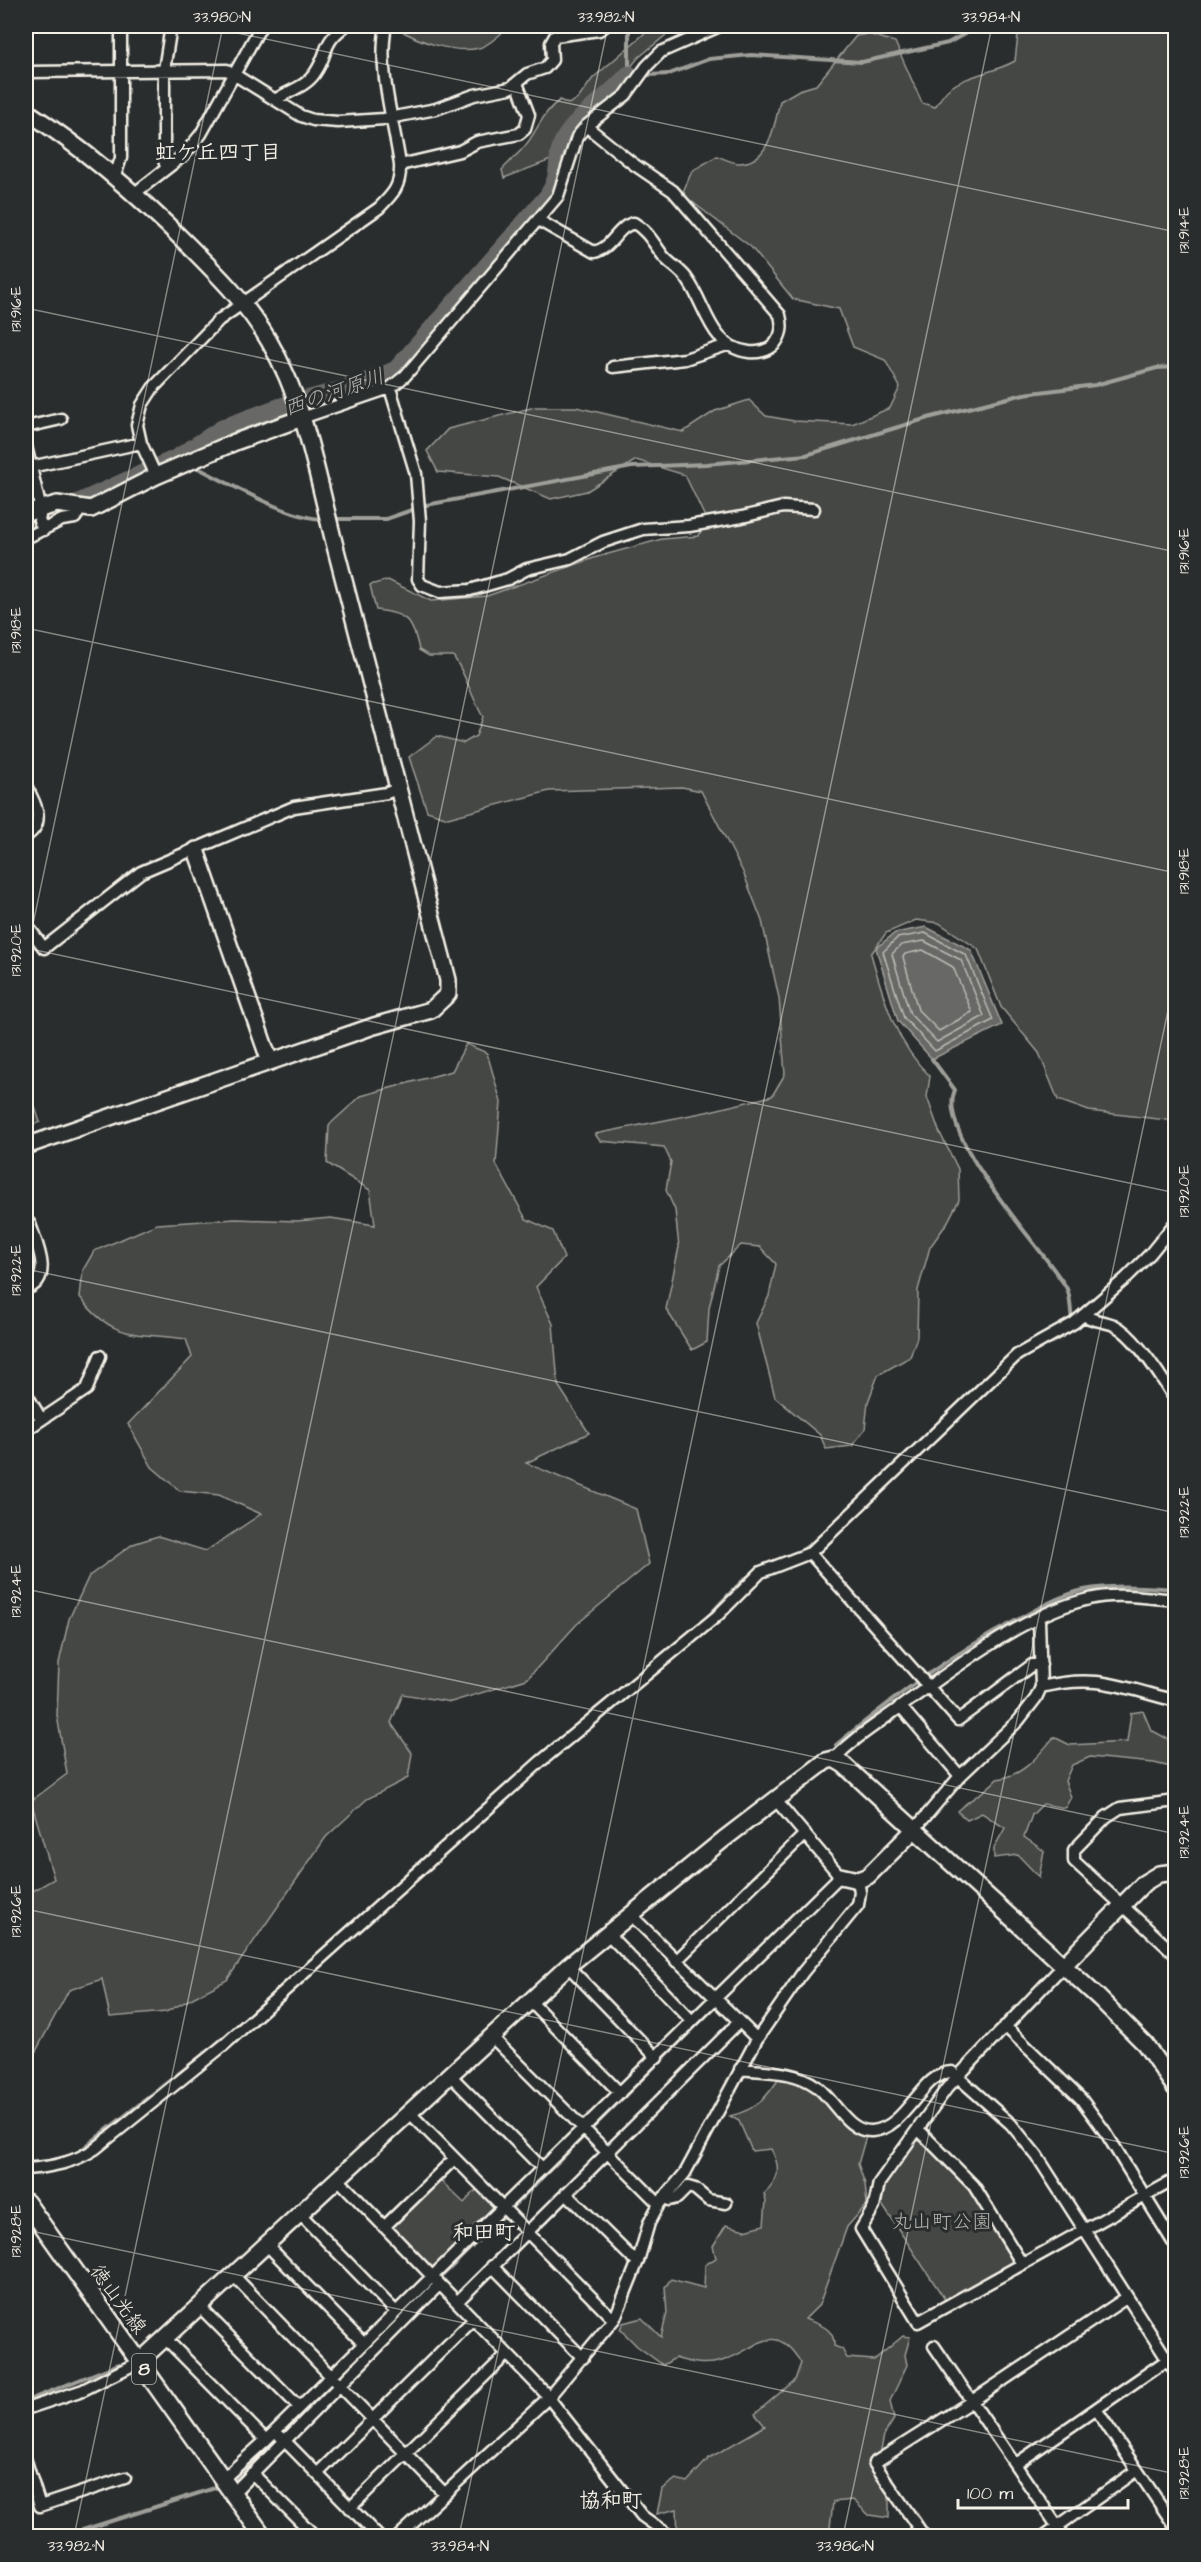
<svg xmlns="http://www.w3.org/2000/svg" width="1201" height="2562" viewBox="0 0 1201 2562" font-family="'Architects Daughter','Klee One',sans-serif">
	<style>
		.green { fill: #444645; stroke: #9c9c96; stroke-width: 1.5 }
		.water { fill: #676866; stroke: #9f9f9a; stroke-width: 1.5 }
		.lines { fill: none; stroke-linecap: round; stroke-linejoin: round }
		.shore { stroke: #bcbab4; stroke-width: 1.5 }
		.stream { stroke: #9f9f9a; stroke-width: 4 }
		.river { stroke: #676866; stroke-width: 21 }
		.street-casing { stroke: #f4f1e8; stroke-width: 15 }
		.secondary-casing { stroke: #f4f1e8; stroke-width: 20 }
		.primary-casing { stroke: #f4f1e8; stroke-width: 21 }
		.street { stroke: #2a2d2e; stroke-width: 10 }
		.secondary { stroke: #2a2d2e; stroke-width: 15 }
		.primary { stroke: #2a2d2e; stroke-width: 16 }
		.ticks { fill: none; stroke: #f4f1e8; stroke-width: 1.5; stroke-opacity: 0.45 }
		.labels { text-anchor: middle; stroke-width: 6; stroke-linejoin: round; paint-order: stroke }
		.shield { fill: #2a2d2e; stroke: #b7b6b0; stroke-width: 1.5 }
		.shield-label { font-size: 18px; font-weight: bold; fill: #f4f1e8 }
		.park-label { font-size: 20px; fill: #b6b5af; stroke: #2a2d2e }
		.street-label { font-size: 20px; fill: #f4f1e8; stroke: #2a2d2e }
		.neighbourhood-label { font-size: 21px; font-weight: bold; fill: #f4f1e8; stroke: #2a2d2e }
		.water-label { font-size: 21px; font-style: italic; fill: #b5b3ae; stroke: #2a2d2e }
		.neatline { fill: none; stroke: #f4f1e8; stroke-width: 2 }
		.ticks-label { font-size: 15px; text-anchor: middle; fill: #f4f1e8 }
	</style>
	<rect width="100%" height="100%" fill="#2a2d2e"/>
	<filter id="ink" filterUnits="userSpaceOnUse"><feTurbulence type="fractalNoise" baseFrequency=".0167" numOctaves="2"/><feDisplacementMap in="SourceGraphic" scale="12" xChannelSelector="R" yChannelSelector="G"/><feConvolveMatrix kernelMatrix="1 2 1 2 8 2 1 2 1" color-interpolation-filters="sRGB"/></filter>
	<g filter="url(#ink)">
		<!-- green -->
		<path class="green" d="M 398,26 L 509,26 C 502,33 489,45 479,48 C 454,54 417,41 397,28 Z
			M 653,26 L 691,26 L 666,35 L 638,58 L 606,98 L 577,121 L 551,160 L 504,178 L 502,170 C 509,162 518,154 525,146 C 538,130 543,111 560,100 L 568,104 L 578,99 L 593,78 Z
			M 1019,26 L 1175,26 L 1175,1121 L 1089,1111 L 1058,1100 L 1039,1053 L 1001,1007 L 978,949 L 939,923 L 916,920 L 886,933 L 871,954 C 884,999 895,1043 930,1076 L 927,1097 L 939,1131 L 958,1169 L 959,1200 L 947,1223 L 930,1247 L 918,1290 L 917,1337 L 910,1357 L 878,1375 L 868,1402 L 865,1429 L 852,1446 L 826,1449 L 820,1435 L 775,1397 L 756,1323 L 769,1296 L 776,1264 L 760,1247 L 741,1245 L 719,1266 L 709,1308 L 707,1342 L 692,1350 L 666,1309 L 679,1247 L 675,1210 L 666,1190 L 671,1162 L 664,1147 L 600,1141 L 595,1134 L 706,1112 L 772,1096 L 785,1074 L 779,998 L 762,921 L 743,872 L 701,791 L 682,787 L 549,791 L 448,818 L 427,811 L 409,757 L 437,736 L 464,743 L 476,736 L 483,717 C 471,696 466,674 453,656 L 429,656 L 419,650 C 413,620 406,613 376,610 L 370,585 L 388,580 L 431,601 L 487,596 L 597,557 L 662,539 L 699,536 L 705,517 L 685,475 L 636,460 L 587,491 L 551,499 L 499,477 L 438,472 L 427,451 L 448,429 L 535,407 L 576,407 L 683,432 L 715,411 L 749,400 L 766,416 L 794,421 L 852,424 L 890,408 L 900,387 L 885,360 L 853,347 L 839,309 L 793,299 L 751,247 L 682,194 L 692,171 L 717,156 C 723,158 732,163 739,163 C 770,163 775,123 780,101 L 799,90 L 816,85 L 856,36 L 868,34 L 895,42 L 922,103 L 935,107 C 939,101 944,92 950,88 C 969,74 994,73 1015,61 Z
			M 466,1044 L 487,1053 L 501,1102 L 496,1164 L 526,1219 L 553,1231 L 564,1258 L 536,1287 L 553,1324 L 558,1385 L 589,1433 L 526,1463 L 636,1509 L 649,1564 L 577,1624 L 527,1679 L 451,1702 L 403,1694 L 391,1723 L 412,1753 L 408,1778 L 367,1799 L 326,1837 L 227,1980 L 166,2012 L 110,2017 L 102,1979 L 69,1990 L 36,2051 L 26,2062 L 26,1895 L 54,1879 L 31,1801 L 67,1774 L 57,1715 L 59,1663 L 69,1619 L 89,1576 L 133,1544 L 158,1536 L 206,1551 L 261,1514 L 219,1495 L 180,1491 L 152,1467 L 128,1424 L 192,1357 L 186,1339 C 137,1332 114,1342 80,1297 L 83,1270 L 94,1251 L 157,1224 L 236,1219 L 297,1221 L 331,1218 L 375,1225 L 370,1190 L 327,1163 L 329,1125 L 361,1096 L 452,1071 Z
			M 26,1080 L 40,1122 L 26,1127 Z
			M 1143,1711 L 1151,1730 L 1175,1743 L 1175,1768 L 1154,1763 L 1090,1757 L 1072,1765 L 1065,1781 L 1071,1797 L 1065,1808 L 1043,1804 L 1032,1815 L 1024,1837 L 1044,1851 L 1039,1877 L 1018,1855 L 994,1858 L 994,1848 L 1005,1828 L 982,1813 L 967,1820 L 957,1811 C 970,1798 985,1793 997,1779 C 1023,1776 1038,1756 1054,1737 L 1070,1745 L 1127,1742 L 1131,1713 Z
			M 781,2076 L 800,2080 L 854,2127 L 867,2133 L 858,2164 L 865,2184 L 867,2204 L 847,2227 L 819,2305 L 805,2319 C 820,2325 835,2328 834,2346 L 842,2349 L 847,2358 L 874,2360 L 903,2336 L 910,2337 L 905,2355 L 907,2365 L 890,2401 L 894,2419 L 884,2435 L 876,2475 L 889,2493 L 889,2518 L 869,2515 L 853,2500 L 833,2502 L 829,2536 L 678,2536 L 677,2509 L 657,2514 L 662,2489 L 676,2479 L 687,2482 L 709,2458 L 765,2426 L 755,2414 L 795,2380 L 801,2363 C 773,2317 756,2351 722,2361 C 705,2366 691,2363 675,2358 L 663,2365 L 637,2346 L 620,2329 L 623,2323 L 642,2318 L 661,2337 L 667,2313 L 665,2287 L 671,2279 L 704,2288 L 705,2265 L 716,2258 L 713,2246 L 726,2225 L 745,2230 L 764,2225 L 766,2201 L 764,2194 C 780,2180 781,2167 771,2149 L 752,2151 L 739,2121 L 730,2116 C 758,2109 765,2099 781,2076 Z
			M 914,2140 L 920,2141 L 972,2193 L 1012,2257 L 1010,2265 L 946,2301 L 881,2203 L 885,2186 Z
			M 439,2179 L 464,2203 L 477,2189 L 495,2205 L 432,2271 L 390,2226 Z"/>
		<!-- water -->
		<path class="water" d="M 926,927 L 971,950 L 1002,1025 L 932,1059 L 898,1021 L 876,948 L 895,933 Z"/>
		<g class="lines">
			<!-- shore -->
			<path class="shore" d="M 925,933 L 966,955 L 993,1020 L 935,1051 L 904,1018 L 883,952 L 897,938 Z
				M 924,941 L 961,960 L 984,1016 L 937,1042 L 910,1014 L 892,954 L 901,945 Z
				M 923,950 L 953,967 L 972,1012 L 939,1031 L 918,1010 L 903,957 L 905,954 Z"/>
			<!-- stream -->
			<path class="stream" d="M 629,26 L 629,76 L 669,74 L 709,59 L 751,55 L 862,62 L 948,43 L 979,26
				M 192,465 C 225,481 292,521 326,519
				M 333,519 L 386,519 L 426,505 L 632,467 L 706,464 L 806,455 L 928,418 L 1024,394 L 1095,385 L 1157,368 L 1176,367
				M 932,1059 L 955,1090 C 934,1135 1042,1247 1066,1287 C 1071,1295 1070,1309 1072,1319
				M 1149,1248 L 1176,1213
				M 797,1554 L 820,1537
				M 706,1619 C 729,1595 747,1570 778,1560
				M 836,1745 C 893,1698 951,1654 1017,1620 C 1037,1609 1061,1595 1084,1590 C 1114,1584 1145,1587 1176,1589
				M 454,1832 L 485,1805
				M 26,2163 L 51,2161 L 76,2154 L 215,2045 L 306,1965
				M 437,2281 L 718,2004
				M 26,2401 L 119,2364
				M 235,2481 L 349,2369
				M 64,2536 L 218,2487"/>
			<!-- river -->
			<path class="river" d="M 26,532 L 59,513 L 178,459 L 224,429 L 281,408 L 360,386 L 397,371 L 549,197 C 552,192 555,186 557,180 C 561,166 558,152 566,139 C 582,114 610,99 629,76"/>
			<defs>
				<path id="street" d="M 808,26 L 813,26
					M 26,72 L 227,70 L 301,116 L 313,120 L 338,122 L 384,119 L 436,109 L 474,95 L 510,88 L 527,74 L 545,68 L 552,60 L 551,43 L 555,36 L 599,30 L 605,26
					M 275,100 C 288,91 306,87 315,73 C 329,53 321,44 345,26
					M 400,165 L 460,151 L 477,142 L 519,134 L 525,129 L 529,115 L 517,83
					M 166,167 L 164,160 L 164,70 L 171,26
					M 115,176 L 121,158 L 121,26
					M 135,193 L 184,155 L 201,134 L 261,26
					M 538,220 L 594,252 C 612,249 617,226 634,223 C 648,231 654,244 664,257 C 671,265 681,270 687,279 C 707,306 709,347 749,352 C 757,353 768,351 774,345 C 782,335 783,327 780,315 L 673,191 L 632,163 L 586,126
					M 613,367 L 685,359 L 727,345
					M 390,388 L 416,474 L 420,521 L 418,579 L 422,585 L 440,592 L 470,590 L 508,579 L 527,569 L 570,559 L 603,542 L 643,529 L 689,526 L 742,517 L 783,507 L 814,509
					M 302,418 L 390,388 L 405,376 L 558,196 L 577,137 L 586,126 L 626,95 L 647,66 L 661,52 L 720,26
					M 26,427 L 61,419
					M 26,446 L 41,510 L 39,521 L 44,530
					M 26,468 L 141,443
					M 156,476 L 141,443 L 137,425 L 142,405 L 153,388 L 219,320 L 379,208 C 393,194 401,186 400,165 C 394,121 377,70 386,26
					M 26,538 L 62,520 L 75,518 L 81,509
					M 26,786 C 35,802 47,823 26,836
					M 26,924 L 44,948 L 141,872 L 294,807 L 387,793 L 399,788
					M 26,1220 L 30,1224 C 36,1243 55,1279 26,1289
					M 1083,1315 C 1093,1321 1104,1321 1114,1325 C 1135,1335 1164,1381 1176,1401
					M 26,1393 L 41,1419
					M 26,1430 L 87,1389 L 100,1356
					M 810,1553 L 958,1720 L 1032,1665 L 1041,1665
					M 1041,1687 C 1095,1674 1118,1686 1169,1699 L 1176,1699
					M 901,1707 L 960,1776
					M 834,1759 C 855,1737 879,1723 903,1705 C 953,1669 1028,1612 1089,1599 C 1116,1592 1148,1598 1176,1600
					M 1176,1801 L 1120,1808 L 1106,1817 L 1074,1850 L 1074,1861 L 1176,1955
					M 914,1830 L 960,1776 L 1019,1720 L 1036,1698 L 1041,1687 L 1039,1619
					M 631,1915 L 757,2039
					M 607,1933 L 692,2021
					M 676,1961 L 805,1834
					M 568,1966 L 657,2058
					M 1063,1966 L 947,2088 L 879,2183 L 874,2207 L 861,2229 L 918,2322 L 1176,2179
					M 530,2001 L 620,2093
					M 1005,2026 L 1081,2099 L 1106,2133 L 1176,2247
					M 491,2036 L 659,2204
					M 740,2069 C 765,2072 794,2070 816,2086 C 833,2098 848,2133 872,2131 C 908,2128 921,2072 952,2072 L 1011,2124 L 1037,2156 L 1176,2373
					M 450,2075 L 542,2168
					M 408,2111 L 609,2315 L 615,2318
					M 918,2129 L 974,2186 L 1022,2264
					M 26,2169 C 52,2167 73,2163 95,2149 L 224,2045 L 540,1762 L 717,1616 L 761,1572 L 810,1553 L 1017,1355 L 1074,1323 L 1125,1279 L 1150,1254 L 1176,1222
					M 337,2178 L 545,2393 L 642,2516 L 670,2536
					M 566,2193 L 631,2257 L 638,2261
					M 664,2197 L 669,2200 L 677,2198 L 688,2187 L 695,2189 L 708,2200 L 726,2203
					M 299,2213 L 395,2311
					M 384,2227 L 454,2159
					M 266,2244 L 363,2343
					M 492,2266 L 583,2358
					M 233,2275 L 445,2494
					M 457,2302 L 739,2022
					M 199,2306 L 299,2407
					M 165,2338 L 266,2440
					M 934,2346 L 1064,2536
					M 26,2409 L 83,2390 L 139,2362
					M 1096,2409 L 1176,2528
					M 280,2436 L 378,2536
					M 26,2461 L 40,2506 L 125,2478
					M 1016,2464 L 1167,2360
					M 252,2473 L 315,2536
					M 318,2473 L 474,2319
					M 223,2479 L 266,2440 L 840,1876 L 775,1799
					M 233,2493 L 439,2285
					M 350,2508 L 507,2354
					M 399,2536 L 548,2398 L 615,2318 L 638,2261 L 649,2223 L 659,2204 L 685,2173 L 757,2039 L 803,1972 L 858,1905 L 860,1892 L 858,1880
					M 924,2536 L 874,2463 L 972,2401 L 1126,2298
					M 1044,2536 L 1137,2470"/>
				<path id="secondary" d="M 26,111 C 85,149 138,195 188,245 C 218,275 248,305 269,341 C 306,404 317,477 335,546 C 373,691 410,836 448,980 L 448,994 L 431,1010 L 374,1026 L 26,1146
					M 26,513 L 57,504 L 91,509 L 156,476 L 235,442 L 302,418
					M 196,850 L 270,1062
					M 840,1876 L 858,1880 L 868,1876 L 914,1830
					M 1063,1966 L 1144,1883 L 1159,1874 L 1176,1872
					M 139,2362 L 568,1966 L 724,1839 L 826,1761 L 834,1759 L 844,1765 L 1099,1998 L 1145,2044 L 1176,2089"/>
				<path id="primary" d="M 26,2202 L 263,2536"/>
			</defs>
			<!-- street casing -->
			<use href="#street" class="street-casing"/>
			<!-- secondary casing -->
			<use href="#secondary" class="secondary-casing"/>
			<!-- primary casing -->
			<use href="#primary" class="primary-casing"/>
			<!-- street -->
			<use href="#street" class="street"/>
			<!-- secondary -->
			<use href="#secondary" class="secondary"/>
			<!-- primary -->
			<use href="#primary" class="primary"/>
		</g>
	</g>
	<!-- ticks -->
	<path class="ticks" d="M 204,26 L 1176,232M 26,308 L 1176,552M 26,628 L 1176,873M 26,948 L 1176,1193M 26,957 L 223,26M 26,1269 L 1176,1513M 26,1589 L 1176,1834M 26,1909 L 1176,2154M 26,2230 L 1176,2474M 74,2536 L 608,26M 459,2536 L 992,26M 843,2536 L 1176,973"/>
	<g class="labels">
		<!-- shield labels -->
		<rect class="shield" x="132" y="2354" width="24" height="30" rx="4.5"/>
		<g class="shield-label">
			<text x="144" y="2375">8</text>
		</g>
		<!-- park labels -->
		<g class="park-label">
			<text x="942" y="2228">丸山町公園</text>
		</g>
		<!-- street labels -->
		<g class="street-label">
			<text transform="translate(119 2299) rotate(54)" y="7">徳山光線</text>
		</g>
		<!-- neighbourhood labels -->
		<g class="neighbourhood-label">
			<text x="218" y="159">虹ケ丘四丁目</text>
			<text x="484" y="2239">和田町</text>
			<text x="611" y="2507">協和町</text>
		</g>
		<!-- water labels -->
		<g class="water-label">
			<text transform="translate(334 392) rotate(-19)" y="7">西の河原川</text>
		</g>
	</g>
	<!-- margin -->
	<rect width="1201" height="2562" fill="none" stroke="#2a2d2e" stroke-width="66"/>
	<!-- scale -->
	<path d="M958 2499v9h170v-9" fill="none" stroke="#f4f1e8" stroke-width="3"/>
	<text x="967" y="2499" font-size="18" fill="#f4f1e8" stroke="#2a2d2e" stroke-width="4.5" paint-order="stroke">100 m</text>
	<rect x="33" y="33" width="1135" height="2496" class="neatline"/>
	<g class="ticks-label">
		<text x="222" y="22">33.980°N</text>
		<text x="606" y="22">33.982°N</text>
		<text x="991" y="22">33.984°N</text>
		<text transform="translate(1184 230) rotate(-90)" y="5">131.914°E</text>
		<text transform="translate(16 309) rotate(-90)" y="5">131.916°E</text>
		<text transform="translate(1184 551) rotate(-90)" y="5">131.916°E</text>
		<text transform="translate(16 630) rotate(-90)" y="5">131.918°E</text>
		<text transform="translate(1184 871) rotate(-90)" y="5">131.918°E</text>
		<text transform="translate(16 950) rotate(-90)" y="5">131.920°E</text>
		<text transform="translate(1184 1191) rotate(-90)" y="5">131.920°E</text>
		<text transform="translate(16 1270) rotate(-90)" y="5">131.922°E</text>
		<text transform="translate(1184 1512) rotate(-90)" y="5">131.922°E</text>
		<text transform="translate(16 1591) rotate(-90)" y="5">131.924°E</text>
		<text transform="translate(1184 1832) rotate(-90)" y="5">131.924°E</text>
		<text transform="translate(16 1911) rotate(-90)" y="5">131.926°E</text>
		<text transform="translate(1184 2152) rotate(-90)" y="5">131.926°E</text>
		<text transform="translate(16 2231) rotate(-90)" y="5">131.928°E</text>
		<text transform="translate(1184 2473) rotate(-90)" y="5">131.928°E</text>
		<text x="76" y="2551">33.982°N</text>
		<text x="460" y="2551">33.984°N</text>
		<text x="845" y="2551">33.986°N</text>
	</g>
</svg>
